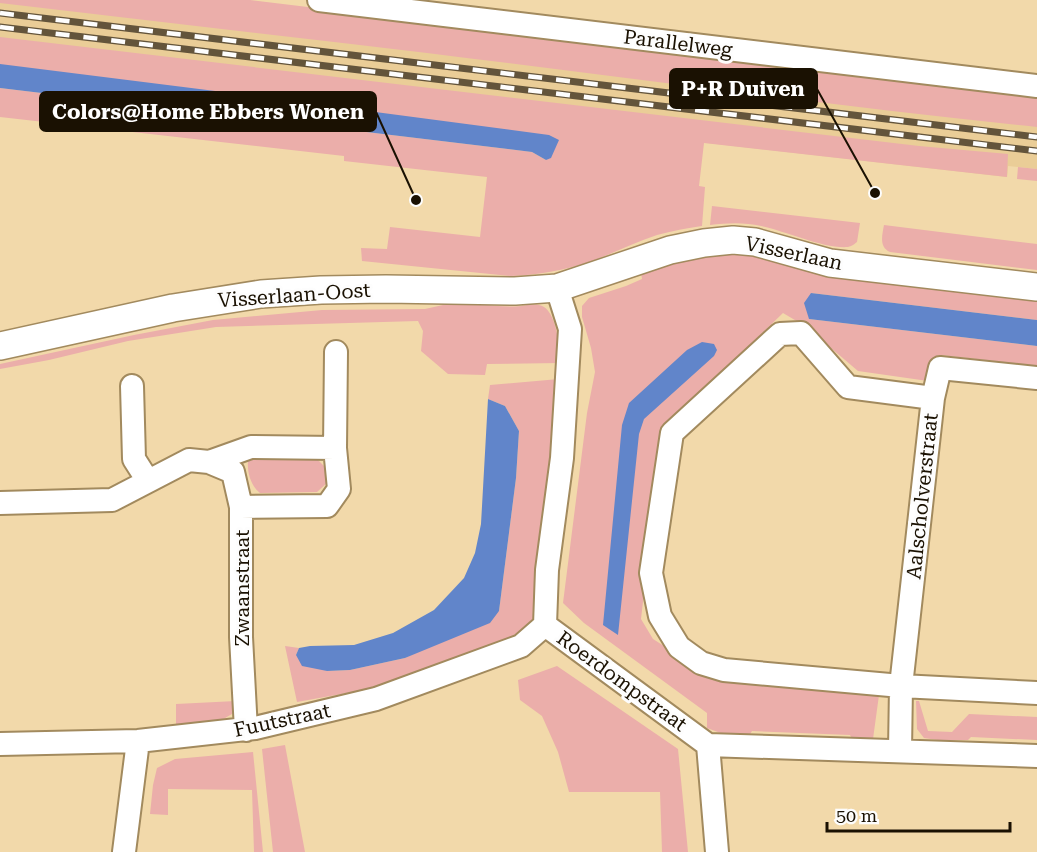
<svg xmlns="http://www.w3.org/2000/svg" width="1037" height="852" viewBox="0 0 1037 852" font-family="'Roboto Serif',serif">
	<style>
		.built { fill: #eacd97 }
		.green { fill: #ebaeaa }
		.water { fill: #6185ca }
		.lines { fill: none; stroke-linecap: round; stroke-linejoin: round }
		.minor-casing { stroke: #a28a5e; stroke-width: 26 }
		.tertiary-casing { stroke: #a28a5e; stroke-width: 30 }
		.minor { stroke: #fff; stroke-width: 22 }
		.tertiary { stroke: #fff; stroke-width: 27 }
		.rail-casing { stroke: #63543b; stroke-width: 7 }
		.rail { stroke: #fdfdfd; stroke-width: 4.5; stroke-dasharray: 14; stroke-linecap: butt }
		.labels { text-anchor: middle; stroke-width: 6; stroke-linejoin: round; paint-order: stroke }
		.street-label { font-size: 20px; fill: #1a1102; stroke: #fdfdfd }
		.leader { fill: none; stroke: #1a1102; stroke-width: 2 }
		.callout-dot { fill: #1a1102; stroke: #fdfdfd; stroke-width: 2 }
		.callout { fill: #1a1102; stroke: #1a1102; stroke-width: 2 }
		.callout-label { font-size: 21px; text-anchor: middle; font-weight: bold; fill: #fff }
	</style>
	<rect width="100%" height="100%" fill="#f2d9aa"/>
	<!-- built -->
	<path class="built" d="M 0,0 L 1037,115 L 1037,169 L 1008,166 L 1007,177 L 584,129 L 0,78 Z"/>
	<!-- green -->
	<path class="green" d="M 0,0 L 250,0 L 1037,95 L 1037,127 C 833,106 631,78 427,53 C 285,36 142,20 0,3 Z
		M 0,37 L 919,146 L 1008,154 L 1007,177 L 704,143 L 699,186 L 705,187 L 702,226 C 687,228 672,231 657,235 C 635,242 614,253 592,261 C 566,270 538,275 511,276 L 362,261 L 361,248 L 387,249 L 390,227 L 480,237 L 487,177 L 344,161 L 344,156 L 0,117 L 0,88 L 532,152 L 546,160 L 558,140 L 0,69 Z
		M 1018,167 L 1037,169 L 1037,181 L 1017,179 Z
		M 712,206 L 860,223 L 857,242 C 853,245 852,246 848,247 C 824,249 786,231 761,226 C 744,222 727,223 710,225 Z
		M 884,225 L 1037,244 L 1037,270 L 890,252 C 879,247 882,236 884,225 Z
		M 735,251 L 1037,298 L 1037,320 L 811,293 L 809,319 L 1037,346 L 1037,366 L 941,355 L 928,381 L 858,371 L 805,326 L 783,313 L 663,429 L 641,619 L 653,639 L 711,676 L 879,695 L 873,739 L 856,746 L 850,735 L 752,731 L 745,742 L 707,728 L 707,713 L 584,623 L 563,603 L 587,413 L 595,372 L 591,348 L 582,317 L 582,306 L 589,298 L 626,286 L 642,279 L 641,272 L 691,257 Z
		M 461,301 C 481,304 501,308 521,306 C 528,305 537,303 544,307 C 557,315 560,349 560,363 L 487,364 L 485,375 L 448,374 L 421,351 L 423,331 L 418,321 L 216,327 L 128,341 L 49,360 L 0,369 L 0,364 L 134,335 L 213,320 L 322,310 L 425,309 Z
		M 559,379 L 537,616 L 516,635 L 375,688 L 297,702 L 285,646 L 299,648 L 296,655 L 327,671 L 350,670 L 405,658 L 499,611 L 516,478 L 519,431 L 505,406 L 488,399 L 490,385 Z
		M 254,455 L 314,456 L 327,469 L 327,483 L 317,492 L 260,493 C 251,486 247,473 248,461 Z
		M 557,666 L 678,749 L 688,852 L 662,852 L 660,792 L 569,792 L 558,752 L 542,716 L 520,700 L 518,680 Z
		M 236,701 L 232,714 L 213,725 L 176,729 L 176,704 Z
		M 916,701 L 919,701 L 928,731 L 952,732 L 969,714 L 1037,717 L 1037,740 L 971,737 L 968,740 L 938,740 L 924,738 L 917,729 Z
		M 285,745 L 305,852 L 273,852 L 262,749 Z
		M 253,752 L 263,852 L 254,852 L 252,790 L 168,789 L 168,815 L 150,814 L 153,785 L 157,768 L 175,759 Z"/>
	<!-- water -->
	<path class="water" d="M 0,64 L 247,95 L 549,135 L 559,140 L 551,158 L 546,160 L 532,152 L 0,88 Z
		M 811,293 L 1037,320 L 1037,346 L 809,319 L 804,303 Z
		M 702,342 L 714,344 L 717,350 L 714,356 L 644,419 L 639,434 L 618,635 L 603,625 L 622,425 L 629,403 L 687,350 Z
		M 488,399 L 505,406 L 519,431 L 516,478 L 499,611 L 490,623 L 405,658 L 350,670 L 327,671 L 302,666 L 296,655 L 299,648 L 310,646 L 354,645 L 393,633 L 434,610 L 464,578 L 475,553 L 481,524 Z"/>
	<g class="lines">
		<defs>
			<path id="minor" d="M 319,0 L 1037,86
				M 557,288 L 570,329 L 562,458 L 547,570 L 545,625 L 708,745 L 1037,756
				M 132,386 L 134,459 L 148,481
				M 933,398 L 848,387 L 801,333 L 780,334 L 672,433 L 651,573 L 660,616 L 679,647 L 701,663 L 724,670 L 901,686 L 1037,693
				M 0,503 L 112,500 L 189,460 L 209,462
				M 241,507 L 327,506 L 339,489 L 335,448
				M 246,730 L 241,637 L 241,507 L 233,472 L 209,462 L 251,447 L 335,448 L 336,352
				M 0,744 L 138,741 L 255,728 L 376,699 L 521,646 L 545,625
				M 708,745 L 717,852
				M 900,751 L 901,686 L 933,398 L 940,368 L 1037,378
				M 124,852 L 138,741"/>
			<path id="tertiary" d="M 0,346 L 173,308 L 261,294 L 321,290 L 386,289 L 515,291 L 557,288 L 670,250 L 704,243 L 733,240 L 755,242 L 830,263 L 1037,287"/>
		</defs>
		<!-- minor casing -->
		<use href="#minor" class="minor-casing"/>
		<!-- tertiary casing -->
		<use href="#tertiary" class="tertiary-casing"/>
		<!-- minor -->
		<use href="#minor" class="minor"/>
		<!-- tertiary -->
		<use href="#tertiary" class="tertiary"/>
		<defs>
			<path id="rail" d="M 0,13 L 1037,137
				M 0,27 L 1037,151"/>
		</defs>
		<!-- rail casing -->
		<use href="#rail" class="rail-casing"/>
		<!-- rail -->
		<use href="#rail" class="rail"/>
	</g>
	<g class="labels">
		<!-- street labels -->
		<g class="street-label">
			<text transform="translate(678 43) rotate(7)" y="7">Parallelweg</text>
			<text transform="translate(794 253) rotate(12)" y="7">Visserlaan</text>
			<text transform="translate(294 295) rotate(-4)" y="7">Visserlaan-Oost</text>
			<text transform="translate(922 496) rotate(-84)" y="7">Aalscholverstraat</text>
			<text transform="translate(242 588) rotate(-90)" y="7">Zwaanstraat</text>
			<text transform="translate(622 681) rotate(36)" y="7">Roerdompstraat</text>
			<text transform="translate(282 720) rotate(-12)" y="7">Fuutstraat</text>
		</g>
	</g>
	<!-- callouts -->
	<path class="leader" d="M875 193L817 89M416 200L376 112"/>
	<g class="callout-dot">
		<circle cx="875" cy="193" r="6"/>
		<circle cx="416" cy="200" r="6"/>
	</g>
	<g class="callout">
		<rect x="670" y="69" width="147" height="39" rx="6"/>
		<rect x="40" y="92" width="336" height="39" rx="6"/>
	</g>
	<g class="callout-label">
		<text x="743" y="96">P+R Duiven</text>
		<text x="208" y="119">Colors@Home Ebbers Wonen</text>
	</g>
	<!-- scale -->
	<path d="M827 822v9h183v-9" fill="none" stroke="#1a1102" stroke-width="3"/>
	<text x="836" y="822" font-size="18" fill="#1a1102" stroke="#fdfdfd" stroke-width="4.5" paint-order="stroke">50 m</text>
</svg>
